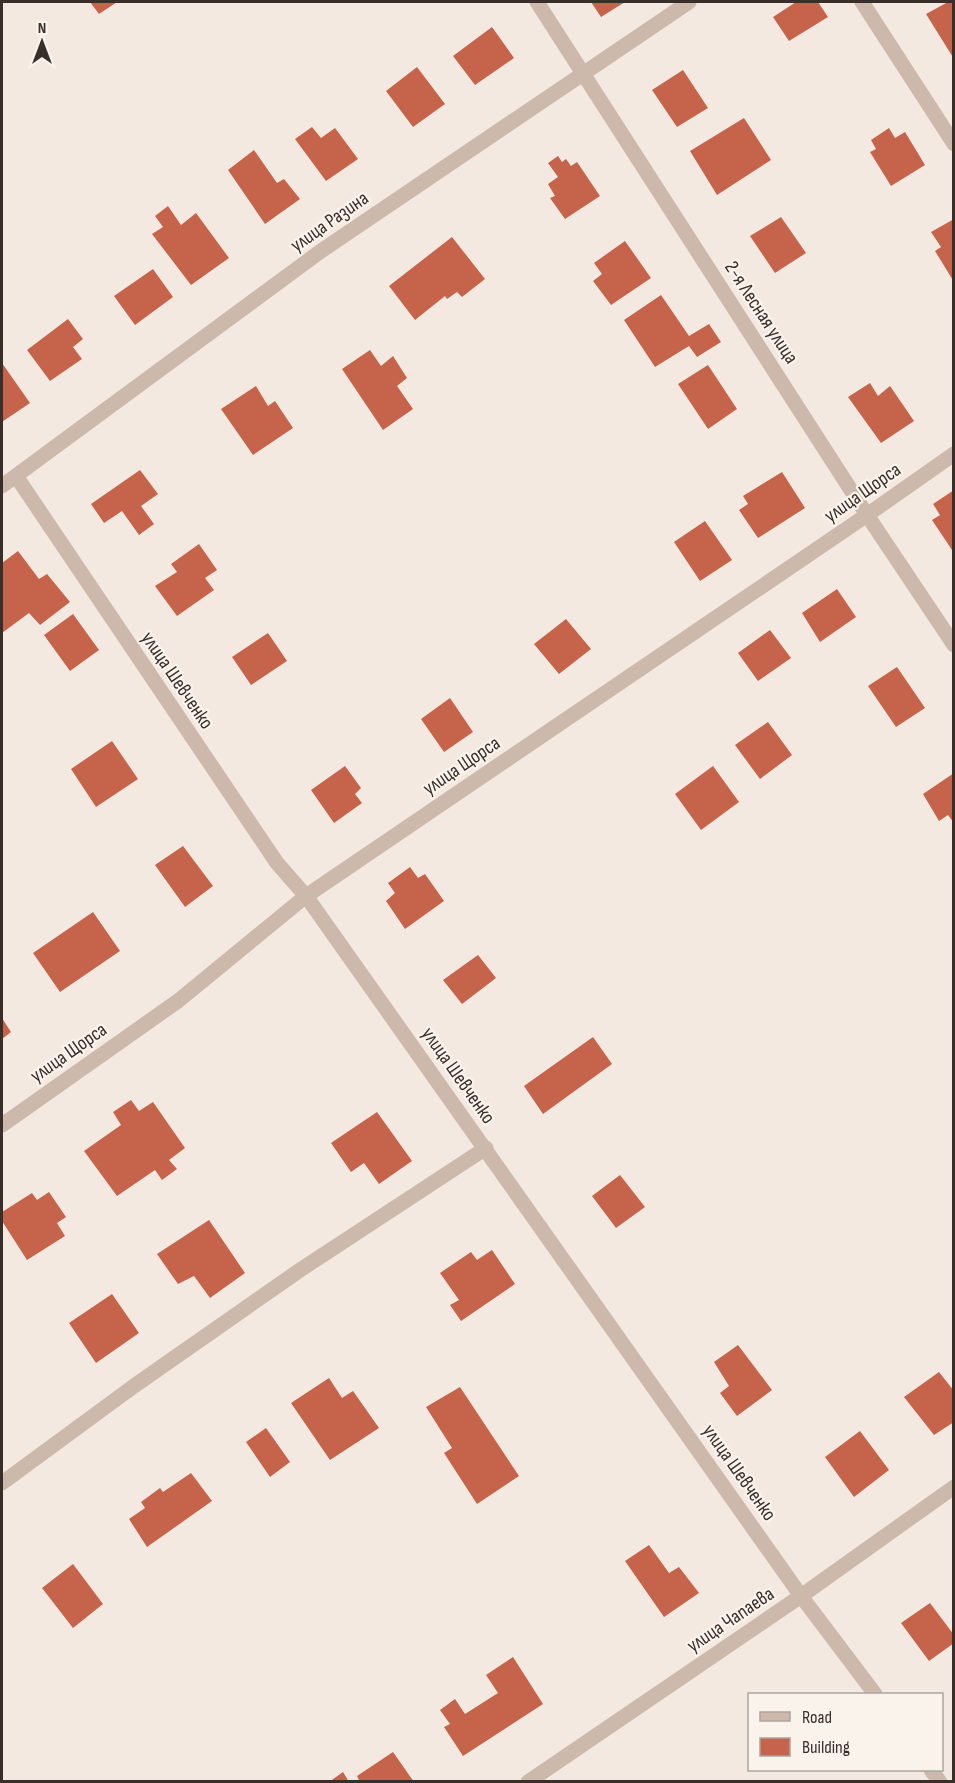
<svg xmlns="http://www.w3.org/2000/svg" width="955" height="1783" viewBox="0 0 955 1783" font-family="'Sofia Sans Condensed',sans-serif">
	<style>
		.building { fill: #c6634b }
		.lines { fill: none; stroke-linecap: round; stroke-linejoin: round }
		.minor { stroke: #ccb9ab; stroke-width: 15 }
		.labels { text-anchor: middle; stroke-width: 4.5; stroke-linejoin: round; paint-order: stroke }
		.street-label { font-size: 20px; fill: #3a2e2a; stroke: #faf3ec }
	</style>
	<rect width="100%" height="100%" fill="#f3e9e0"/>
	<!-- building -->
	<path class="building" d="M 90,2 L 117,2 L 99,14 Z
		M 591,2 L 625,2 L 601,17 Z
		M 796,2 L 818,2 L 828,17 L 789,41 L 773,17 Z
		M 948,2 L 954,2 L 954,59 L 926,14 Z
		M 492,27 L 514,58 L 475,85 L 453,56 Z
		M 417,67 L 445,104 L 413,127 L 386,91 Z
		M 683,70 L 708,108 L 677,127 L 652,90 Z
		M 744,118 L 771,160 L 717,195 L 690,151 Z
		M 312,127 L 321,138 L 335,128 L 358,159 L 326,181 L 295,139 Z
		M 889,128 L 895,138 L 905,132 L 925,165 L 891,186 L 870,152 L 876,149 L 871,140 Z
		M 254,150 L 277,183 L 284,179 L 300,199 L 265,224 L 228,170 Z
		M 558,156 L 562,162 L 566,159 L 571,166 L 577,162 L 600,196 L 565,219 L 550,198 L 555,196 L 548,184 L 558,177 L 548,163 Z
		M 168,206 L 181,225 L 196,213 L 229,258 L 191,285 L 152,234 L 163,227 L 155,216 Z
		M 781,217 L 806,253 L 775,273 L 750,236 Z
		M 954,219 L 954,282 L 935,251 L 941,247 L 931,232 Z
		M 452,237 L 485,279 L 462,297 L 457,292 L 447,299 L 445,296 L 415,320 L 389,286 Z
		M 625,241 L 651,278 L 611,305 L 593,281 L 602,274 L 594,263 Z
		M 153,269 L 173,297 L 135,325 L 114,296 Z
		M 661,295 L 689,336 L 709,324 L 721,342 L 697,357 L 689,346 L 655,367 L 624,320 Z
		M 68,319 L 83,339 L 73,347 L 82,359 L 50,381 L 27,350 Z
		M 370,350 L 381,366 L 393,356 L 407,378 L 397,386 L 413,409 L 383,430 L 342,369 Z
		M 2,363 L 30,403 L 2,422 Z
		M 708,365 L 737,409 L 708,429 L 678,384 Z
		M 870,383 L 878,396 L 890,386 L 914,421 L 881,443 L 848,397 Z
		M 256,386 L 268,406 L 275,401 L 293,428 L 253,455 L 221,409 Z
		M 140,470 L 158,494 L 141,506 L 154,524 L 139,535 L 122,511 L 104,523 L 91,504 Z
		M 782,472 L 805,508 L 758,538 L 739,510 L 748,504 L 743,496 Z
		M 954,490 L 954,553 L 932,520 L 940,515 L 933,504 Z
		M 705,521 L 732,560 L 700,581 L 674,542 Z
		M 199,544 L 217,570 L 205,578 L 214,590 L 177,616 L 155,586 L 177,572 L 171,564 Z
		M 18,551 L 39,579 L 47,574 L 70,602 L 40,625 L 29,613 L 2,633 L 2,563 Z
		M 837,589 L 856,617 L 820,642 L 802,613 Z
		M 73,614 L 99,650 L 70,671 L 44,635 Z
		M 566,619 L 591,649 L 559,674 L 534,644 Z
		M 770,630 L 791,658 L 758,681 L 738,653 Z
		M 268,633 L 287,661 L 251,685 L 232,657 Z
		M 897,667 L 925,708 L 896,727 L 868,686 Z
		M 450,698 L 473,732 L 444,752 L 421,719 Z
		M 768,722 L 792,755 L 760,779 L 735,745 Z
		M 112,741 L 138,779 L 96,807 L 71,769 Z
		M 345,766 L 361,788 L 355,794 L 362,803 L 334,823 L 311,790 Z
		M 713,766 L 739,802 L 701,830 L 675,794 Z
		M 954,773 L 954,823 L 948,815 L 939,821 L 923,794 Z
		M 183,846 L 213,886 L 185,907 L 155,865 Z
		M 410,867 L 418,878 L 425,874 L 444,901 L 405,929 L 386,901 L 395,893 L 388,883 Z
		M 93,912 L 120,951 L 60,992 L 33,953 Z
		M 478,955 L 496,978 L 462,1004 L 443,980 Z
		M 2,1018 L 11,1032 L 2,1039 Z
		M 593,1037 L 612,1064 L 543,1114 L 524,1086 Z
		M 131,1100 L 139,1111 L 153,1102 L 185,1148 L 169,1160 L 177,1169 L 162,1180 L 155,1170 L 117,1196 L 84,1151 L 121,1125 L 113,1112 Z
		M 377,1112 L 412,1161 L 379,1184 L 364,1163 L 351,1172 L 331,1143 Z
		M 620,1175 L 645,1207 L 616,1228 L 592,1196 Z
		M 49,1192 L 66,1217 L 57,1223 L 65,1236 L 27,1260 L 2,1221 L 2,1212 L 32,1193 L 37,1200 Z
		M 209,1220 L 245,1273 L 210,1298 L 194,1276 L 178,1284 L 157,1254 Z
		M 492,1250 L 515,1284 L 461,1321 L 450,1305 L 459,1300 L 440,1273 L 471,1252 L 477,1260 Z
		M 112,1294 L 139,1333 L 96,1363 L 69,1323 Z
		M 738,1345 L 772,1390 L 737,1416 L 720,1393 L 729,1386 L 714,1362 Z
		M 939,1372 L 954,1391 L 952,1413 L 954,1422 L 934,1435 L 904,1397 Z
		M 329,1378 L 342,1398 L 353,1391 L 379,1428 L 330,1460 L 291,1403 Z
		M 460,1387 L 519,1476 L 477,1504 L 444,1453 L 452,1448 L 426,1407 Z
		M 266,1428 L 290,1462 L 270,1477 L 246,1442 Z
		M 860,1431 L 889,1470 L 854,1497 L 825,1457 Z
		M 191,1473 L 212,1501 L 147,1547 L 129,1519 L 145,1508 L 141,1502 L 160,1488 L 163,1492 Z
		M 649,1545 L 669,1573 L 679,1567 L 699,1593 L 664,1617 L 625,1561 Z
		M 73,1564 L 103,1604 L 73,1628 L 42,1588 Z
		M 930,1603 L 954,1635 L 954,1643 L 929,1661 L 901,1623 Z
		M 513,1657 L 543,1704 L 463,1756 L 444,1727 L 450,1724 L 440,1710 L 455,1699 L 465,1714 L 498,1693 L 486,1675 Z
		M 393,1752 L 414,1782 L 360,1782 L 357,1776 Z
		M 343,1772 L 349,1782 L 329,1782 Z"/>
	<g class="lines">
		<!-- minor -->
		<path class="minor" d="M 537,2 L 867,515 L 954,645
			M 862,2 L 954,144
			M 16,476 L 277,863 L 306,896 L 801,1596 L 875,1694
			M 2,486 L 321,251 L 689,2
			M 2,1125 L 178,1001 L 306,896 L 867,515 L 954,454
			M 2,1483 L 134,1386 L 300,1270 L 486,1148
			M 931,1770 L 940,1782
			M 528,1782 L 801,1596 L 954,1487"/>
	</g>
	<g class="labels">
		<!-- street labels -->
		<g class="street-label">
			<text transform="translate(329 221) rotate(-35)" y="7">улица Разина</text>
			<text transform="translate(762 312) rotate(57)" y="7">2-я Лесная улица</text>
			<text transform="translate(862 492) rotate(-35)" y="7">улица Щорса</text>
			<text transform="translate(178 680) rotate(56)" y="7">улица Шевченко</text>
			<text transform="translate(461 765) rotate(-34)" y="7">улица Щорса</text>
			<text transform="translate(68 1052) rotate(-35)" y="7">улица Щорса</text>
			<text transform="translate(459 1075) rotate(55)" y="7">улица Шевченко</text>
			<text transform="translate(740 1472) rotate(55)" y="7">улица Шевченко</text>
			<text transform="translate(730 1619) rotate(-34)" y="7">улица Чапаева</text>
		</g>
	</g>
	<!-- border -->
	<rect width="955" height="1783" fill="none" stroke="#3a2e2a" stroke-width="6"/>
	<!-- legend -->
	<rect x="748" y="1693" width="195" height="78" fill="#faf3ec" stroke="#ada49e" stroke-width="1.5"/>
	<rect x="760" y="1712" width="30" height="9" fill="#ccb9ab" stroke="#ada49e" stroke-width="1.5"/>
	<text x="802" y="1723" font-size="18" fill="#3a2e2a">Road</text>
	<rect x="760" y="1738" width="30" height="18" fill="#c6634b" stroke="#ada49e" stroke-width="1.5"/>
	<text x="802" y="1753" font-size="18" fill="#3a2e2a">Building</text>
	<!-- north arrow -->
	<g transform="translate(42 42)" stroke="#faf3ec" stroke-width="4.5" paint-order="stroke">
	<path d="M0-4.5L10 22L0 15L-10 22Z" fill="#3a2e2a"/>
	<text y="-9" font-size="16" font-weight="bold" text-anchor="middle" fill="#3a2e2a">N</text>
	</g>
</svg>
